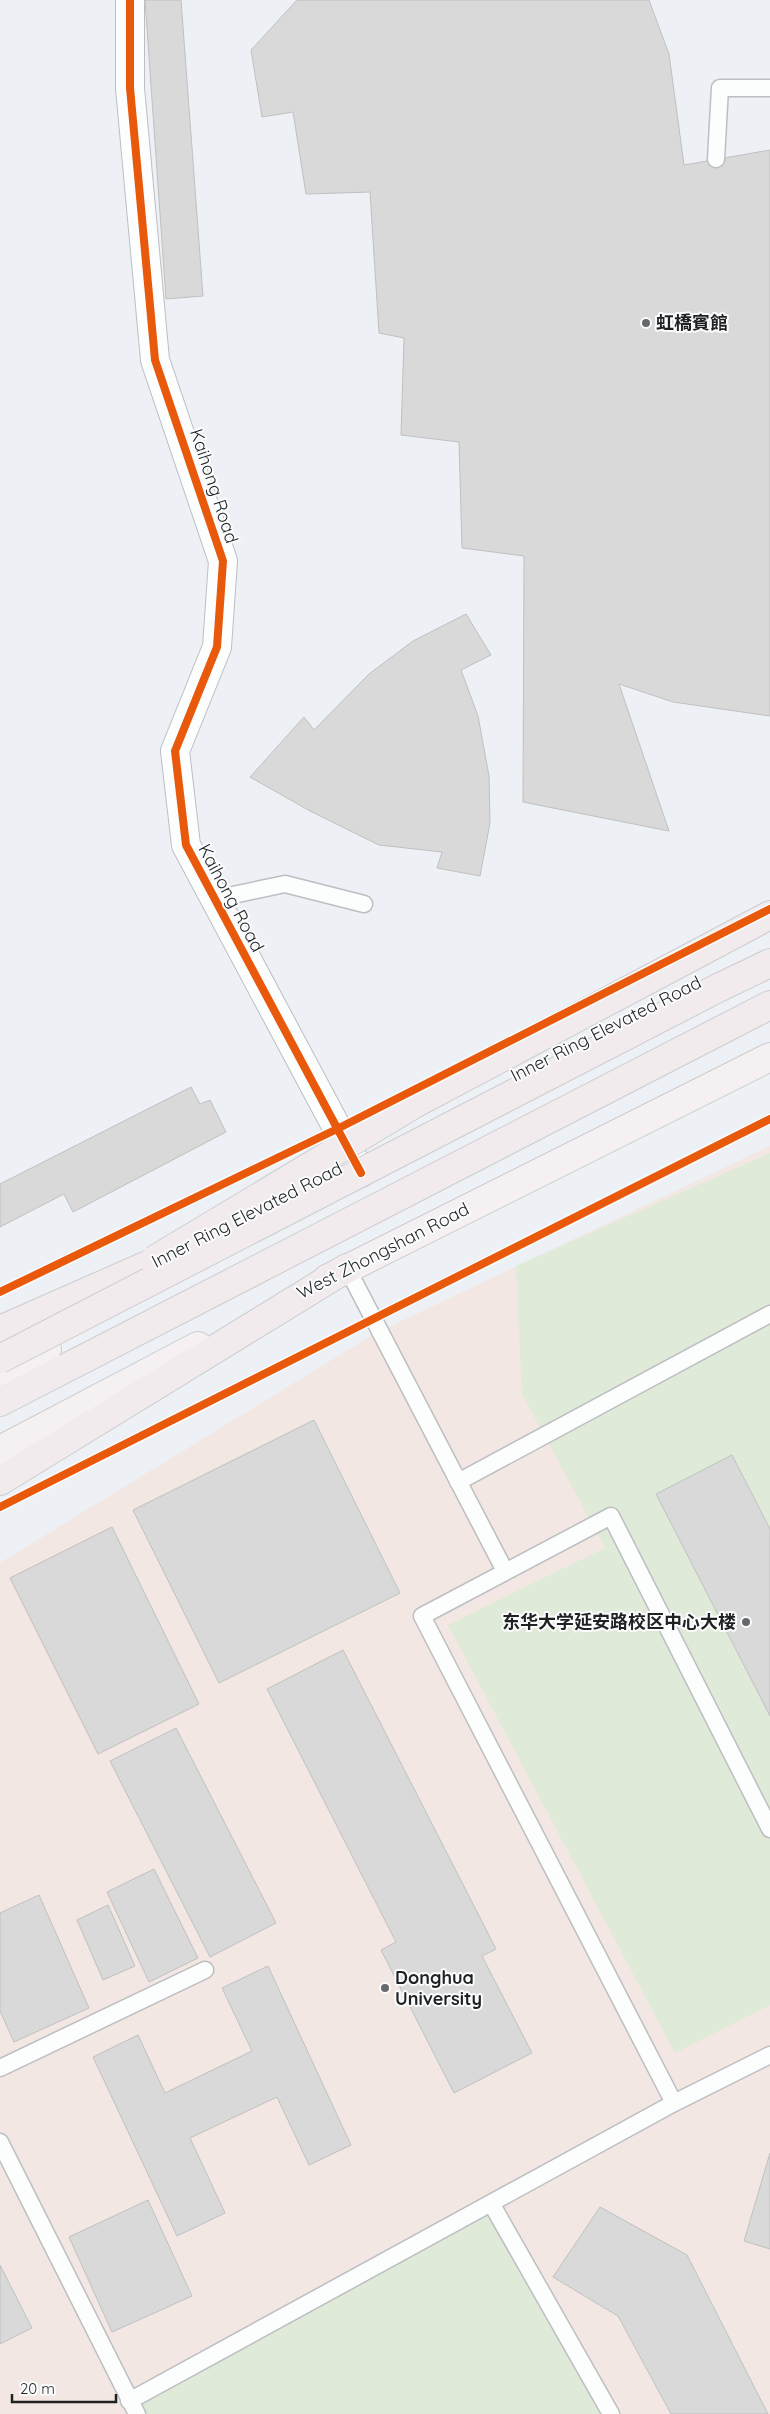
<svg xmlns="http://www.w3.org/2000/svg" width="770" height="2414" viewBox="0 0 770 2414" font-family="Quicksand,'Noto Sans SC',sans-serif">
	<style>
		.industrial { fill: #f2e7e2 }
		.green { fill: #e0ead8 }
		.building { fill: #d9d9d9; stroke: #c0c0c1 }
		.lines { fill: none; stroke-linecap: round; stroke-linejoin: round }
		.service-casing { stroke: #bdbec2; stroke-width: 19 }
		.tertiary-casing { stroke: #bdbec2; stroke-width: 30 }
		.primary-casing { stroke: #cccdcf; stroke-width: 30 }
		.trunk-casing { stroke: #cccdcf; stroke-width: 30 }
		.service { stroke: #fcfdfd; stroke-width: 16 }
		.tertiary { stroke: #fcfdfd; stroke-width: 28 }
		.primary { stroke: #f5f0f1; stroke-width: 28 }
		.trunk { stroke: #f2ebed; stroke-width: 28 }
		.trunk-bridge-casing { stroke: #cccdcf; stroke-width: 30; stroke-linecap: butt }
		.trunk-bridge { stroke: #f2ebed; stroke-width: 28 }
		.cycleway-casing { stroke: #fbfcfd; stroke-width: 11 }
		.cycleway { stroke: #e8590c; stroke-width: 8 }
		.poi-dot { fill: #67696c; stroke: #fbfcfd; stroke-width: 2 }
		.labels { text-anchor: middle; stroke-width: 4; stroke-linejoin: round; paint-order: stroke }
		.poi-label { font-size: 18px; font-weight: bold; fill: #1f2123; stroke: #fbfcfd; text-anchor: start }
		.street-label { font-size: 18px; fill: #1f2123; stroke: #fbfcfd }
	</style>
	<rect width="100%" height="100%" fill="#edf0f4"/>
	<!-- industrial -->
	<path class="industrial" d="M 770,1146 L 770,2414 L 0,2414 L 0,1563 L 374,1334 Z"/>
	<!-- green -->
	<path class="green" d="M 770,1153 L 770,2005 L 675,2053 L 448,1625 L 605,1548 L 522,1394 L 516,1266 Z
		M 491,2203 L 611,2414 L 138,2414 L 129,2401 Z"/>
	<!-- building -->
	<path class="building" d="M 145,0 L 181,0 L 203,296 L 166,299 Z
		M 297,0 L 649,0 L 669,54 L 684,165 L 770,150 L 770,716 L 673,702 L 619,684 L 669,831 L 523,802 L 524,556 L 462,548 L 459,442 L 401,435 L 404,338 L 379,333 L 370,192 L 306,194 L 293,112 L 262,117 L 251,50 Z
		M 466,614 L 491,655 L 461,670 L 478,716 L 489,776 L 490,823 L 480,876 L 437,868 L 442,852 L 379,845 L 310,811 L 250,777 L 304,717 L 314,730 L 369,674 L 413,641 Z
		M 191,1087 L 200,1104 L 210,1100 L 226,1132 L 73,1212 L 64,1194 L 0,1227 L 0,1184 Z
		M 314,1420 L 400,1593 L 219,1683 L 133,1510 Z
		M 732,1455 L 770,1529 L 770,1716 L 656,1494 Z
		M 112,1527 L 199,1704 L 98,1754 L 10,1578 Z
		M 343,1650 L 496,1949 L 482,1956 L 532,2053 L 454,2093 L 381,1950 L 396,1942 L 267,1689 Z
		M 176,1728 L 276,1923 L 210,1957 L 110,1761 Z
		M 154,1869 L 198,1958 L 149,1982 L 107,1892 Z
		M 39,1895 L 89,2008 L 14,2042 L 0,2011 L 0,1913 Z
		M 108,1905 L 135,1966 L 103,1980 L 77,1920 Z
		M 268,1966 L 351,2145 L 309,2165 L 277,2097 L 190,2138 L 225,2213 L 177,2236 L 93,2057 L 138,2035 L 165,2093 L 252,2051 L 222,1988 Z
		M 770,2153 L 770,2249 L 744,2241 Z
		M 148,2200 L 192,2296 L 112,2332 L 69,2237 Z
		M 600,2207 L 687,2255 L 768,2414 L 671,2414 L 618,2316 L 553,2277 Z
		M 0,2265 L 32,2328 L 0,2344 Z"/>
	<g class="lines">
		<defs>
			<path id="service" d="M 716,159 L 720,88 L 770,88
				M 214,899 L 285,884 L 364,904
				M 347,1268 L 505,1571
				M 458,1482 L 770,1314
				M 0,2068 L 205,1970
				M 674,2103 L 422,1616 L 611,1516 L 770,1829
				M 0,2142 L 137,2414
				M 491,2203 L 611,2414
				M 129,2401 L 674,2103 L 770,2055"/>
			<path id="tertiary" d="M 130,0 L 130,88 L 155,360 L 223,561 L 217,647 L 175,751 L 186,845 L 361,1173"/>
			<path id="primary" d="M 327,1279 L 770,1057
				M 0,1375 L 47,1349
				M 0,1450 L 198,1346"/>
			<path id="trunk" d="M 720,987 L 770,963
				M 416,1103 L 770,915
				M 0,1330 L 177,1252
				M 0,1402 L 770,1005
				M 0,1481 L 347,1268"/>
		</defs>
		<!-- service casing -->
		<use href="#service" class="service-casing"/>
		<!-- tertiary casing -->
		<use href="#tertiary" class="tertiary-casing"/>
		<!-- primary casing -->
		<use href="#primary" class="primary-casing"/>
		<!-- trunk casing -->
		<use href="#trunk" class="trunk-casing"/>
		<!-- service -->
		<use href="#service" class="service"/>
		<!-- tertiary -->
		<use href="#tertiary" class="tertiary"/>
		<!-- primary -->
		<use href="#primary" class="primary"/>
		<!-- trunk -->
		<use href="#trunk" class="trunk"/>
		<defs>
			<path id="trunk-bridge" d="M 154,1260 L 416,1103
				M 0,1359 L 720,987"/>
		</defs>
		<!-- trunk-bridge casing -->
		<use href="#trunk-bridge" class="trunk-bridge-casing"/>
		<!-- trunk-bridge -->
		<use href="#trunk-bridge" class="trunk-bridge"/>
		<defs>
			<path id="cycleway" d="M 130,0 L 130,88 L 155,360 L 223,561 L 217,647 L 175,751 L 186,845 L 361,1173
				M 0,1292 L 337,1129 L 770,909
				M 0,1507 L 770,1119"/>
		</defs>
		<!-- cycleway casing -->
		<use href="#cycleway" class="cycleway-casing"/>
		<!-- cycleway -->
		<use href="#cycleway" class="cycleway"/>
	</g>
	<!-- markers -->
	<g class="poi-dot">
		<circle cx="646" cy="323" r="5"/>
		<circle cx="746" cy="1622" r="5"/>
		<circle cx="385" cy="1988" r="5"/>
	</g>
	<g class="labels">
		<!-- poi labels -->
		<g class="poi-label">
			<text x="656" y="329">虹橋賓館</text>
			<text x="736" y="1628" text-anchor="end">东华大学延安路校区中心大楼</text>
			<text x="395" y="1984">Donghua<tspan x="395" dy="21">University</tspan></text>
		</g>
		<!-- street labels -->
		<g class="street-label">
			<text transform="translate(214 486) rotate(72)" y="6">Kaihong Road</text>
			<text transform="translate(231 898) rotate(62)" y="6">Kaihong Road</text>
			<text transform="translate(606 1029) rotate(-27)" y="6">Inner Ring Elevated Road</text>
			<text transform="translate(247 1215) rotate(-27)" y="6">Inner Ring Elevated Road</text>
			<text transform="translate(383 1251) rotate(-27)" y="6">West Zhongshan Road</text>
		</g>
	</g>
	<!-- scale -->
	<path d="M12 2394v8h104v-8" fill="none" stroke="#1f2123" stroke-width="2.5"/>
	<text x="20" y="2394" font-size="15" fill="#1f2123" stroke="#fbfcfd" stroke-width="4" paint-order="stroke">20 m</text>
</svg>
